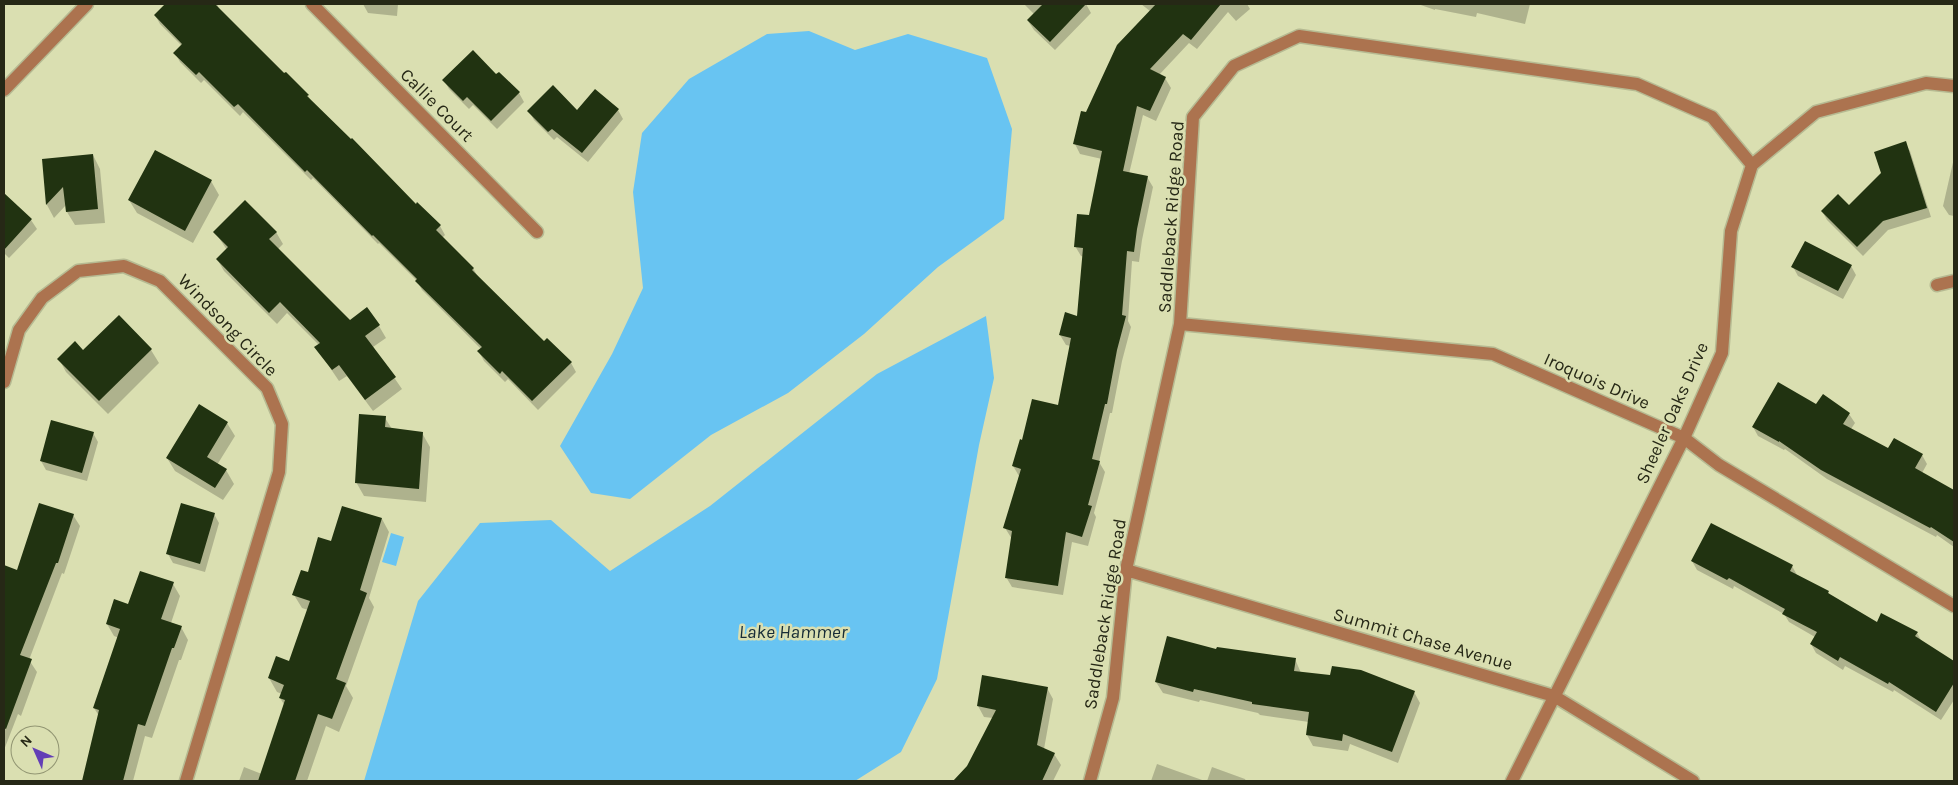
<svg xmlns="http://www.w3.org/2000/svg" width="1958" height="785" viewBox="0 0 1958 785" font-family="Karla,sans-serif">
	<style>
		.water { fill: #68c4f2 }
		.shadow { fill: #0003 }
		.building { fill: #213311 }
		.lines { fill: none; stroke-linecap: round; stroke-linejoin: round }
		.minor-casing { stroke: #b6ba92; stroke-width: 15 }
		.minor { stroke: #ac734f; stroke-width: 12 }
		.labels { text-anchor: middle; stroke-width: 5; stroke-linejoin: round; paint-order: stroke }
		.street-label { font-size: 18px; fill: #262816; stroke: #dadfb1 }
		.water-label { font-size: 19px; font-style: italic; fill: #172c37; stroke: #dadfb1 }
	</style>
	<rect width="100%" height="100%" fill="#dadfb1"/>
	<!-- water -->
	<path class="water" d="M 809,31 L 855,50 L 908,34 L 987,58 L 1012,129 L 1004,219 L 938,267 L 864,334 L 788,393 L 711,435 L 630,499 L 591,493 L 560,446 L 612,354 L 643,288 L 633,192 L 642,133 L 689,79 L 767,34 Z
		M 986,316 L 994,378 L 979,445 L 937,679 L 901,752 L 855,781 L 364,781 L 418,601 L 480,523 L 551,520 L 610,571 L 710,506 L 877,374 Z
		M 391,533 L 404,537 L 396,566 L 382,562 Z"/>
	<!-- shadow -->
	<path class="shadow" d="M 167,4 L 217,4 L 219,9 L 308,96 L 311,101 L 416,206 L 440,226 L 445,235 L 442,238 L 473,268 L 478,277 L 544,343 L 571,363 L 576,372 L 538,410 L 508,379 L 505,382 L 484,361 L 479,352 L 481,349 L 422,290 L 417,281 L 379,243 L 378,244 L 313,178 L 311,180 L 243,112 L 240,116 L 204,80 L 201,83 L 180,62 L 175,53 L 182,46 L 160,24 L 155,15 Z
		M 363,4 L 398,4 L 397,16 L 368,13 Z
		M 1024,4 L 1086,4 L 1091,13 L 1055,50 L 1034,30 L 1028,21 L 1034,14 Z
		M 1141,4 L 1247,4 L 1250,9 L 1236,21 L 1228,12 L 1197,49 L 1189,43 L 1159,75 L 1165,78 L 1171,88 L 1156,121 L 1143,115 L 1129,174 L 1147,177 L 1153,187 L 1142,240 L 1139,262 L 1132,261 L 1128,321 L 1131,327 L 1122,361 L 1112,413 L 1110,413 L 1099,462 L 1105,472 L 1094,513 L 1096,517 L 1088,546 L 1072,542 L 1063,595 L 1012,587 L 1006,577 L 1012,539 L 1005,528 L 1019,476 L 1013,466 L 1023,441 L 1059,407 L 1071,346 L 1066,345 L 1060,335 L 1079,318 L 1084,257 L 1081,256 L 1075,246 L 1090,216 L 1102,159 L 1080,154 L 1075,144 L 1086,113 L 1150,11 Z
		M 1418,4 L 1530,4 L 1525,24 L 1477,13 L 1476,17 L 1435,9 L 1435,10 Z
		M 499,73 L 519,93 L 524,102 L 497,129 L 473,105 L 469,109 L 449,89 L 444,80 L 496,76 Z
		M 618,110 L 623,119 L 588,162 L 557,137 L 554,140 L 534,120 L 529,111 L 577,112 Z
		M 1905,143 L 1910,151 L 1931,217 L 1888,230 L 1863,256 L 1827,220 L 1822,211 L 1849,207 L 1882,174 Z
		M 93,155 L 100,169 L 105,223 L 75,225 L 67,212 L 66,205 L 54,218 L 47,205 L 43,160 Z
		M 1954,158 L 1954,216 L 1949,215 L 1943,206 Z
		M 211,181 L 219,195 L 193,243 L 137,213 L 129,200 Z
		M 4,194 L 31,220 L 37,229 L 9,258 L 4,253 Z
		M 215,232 L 276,232 L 283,244 L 277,250 L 350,322 L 379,326 L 386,338 L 373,347 L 402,389 L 373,411 L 347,376 L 339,381 L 316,347 L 319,345 L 287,313 L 277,324 L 224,271 L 217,259 L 227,250 Z
		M 1851,266 L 1856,275 L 1843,299 L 1798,276 L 1793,267 Z
		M 119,317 L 151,350 L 159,363 L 108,414 L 66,372 L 59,359 L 83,351 Z
		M 1823,396 L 1849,414 L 1855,423 L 1851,429 L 1889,449 L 1922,455 L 1927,464 L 1922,473 L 1954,492 L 1954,547 L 1937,535 L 1936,537 L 1827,479 L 1785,449 L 1784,450 L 1758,436 L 1753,427 L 1816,406 Z
		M 385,418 L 392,429 L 422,433 L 430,447 L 426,502 L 364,496 L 356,482 Z
		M 227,423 L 235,436 L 217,465 L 226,470 L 234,484 L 223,500 L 175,471 L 167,458 Z
		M 93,433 L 98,442 L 87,481 L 46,470 L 41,461 Z
		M 214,514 L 219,523 L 205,572 L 173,563 L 168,554 Z
		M 73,515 L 80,526 L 64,574 L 62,573 L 29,660 L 37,672 L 21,716 L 18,714 L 4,750 L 4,644 L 6,638 L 4,637 L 4,569 L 5,567 L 18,572 Z
		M 382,519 L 389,532 L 369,598 L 374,607 L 346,686 L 353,698 L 339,732 L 326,726 L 307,781 L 239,781 L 244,767 L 262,774 L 285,706 L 280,698 L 282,694 L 277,692 L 269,678 L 290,662 L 308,610 L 302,608 L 294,595 L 332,543 Z
		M 1692,561 L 1792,566 L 1797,575 L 1828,592 L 1830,595 L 1877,624 L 1917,633 L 1922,642 L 1954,662 L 1954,700 L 1941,720 L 1894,690 L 1893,692 L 1845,666 L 1843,670 L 1816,653 L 1811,644 L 1815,637 L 1789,622 L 1784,614 L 1734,586 L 1733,589 L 1697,570 Z
		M 173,584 L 180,596 L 171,623 L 181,627 L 188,640 L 181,660 L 179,660 L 152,738 L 145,736 L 133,781 L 83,781 L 99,716 L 94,708 L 119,638 L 114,636 L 107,624 L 129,606 Z
		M 1217,650 L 1295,659 L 1301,673 L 1414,692 L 1420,703 L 1398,763 L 1350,744 L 1348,751 L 1313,746 L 1307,735 L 1309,722 L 1260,715 L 1258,713 L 1200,700 L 1199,702 L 1163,693 L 1156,682 Z
		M 983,677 L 1047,688 L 1053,699 L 1044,749 L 1054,754 L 1061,765 L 1053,781 L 955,781 L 968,767 L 993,718 L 984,717 L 978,706 Z
		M 1157,764 L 1205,781 L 1151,781 Z
		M 1212,767 L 1245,779 L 1246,781 L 1207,781 Z"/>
	<!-- building -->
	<path class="building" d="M 165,4 L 215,4 L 284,73 L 286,72 L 309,95 L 307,96 L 351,139 L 352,138 L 416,204 L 417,202 L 441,225 L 436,230 L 474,268 L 472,270 L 544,341 L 547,338 L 572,362 L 532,401 L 502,371 L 500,374 L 477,351 L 482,347 L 415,281 L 417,279 L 373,235 L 372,236 L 307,170 L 305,172 L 238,104 L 234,107 L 199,72 L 196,75 L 173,53 L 182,44 L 154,15 Z
		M 1043,4 L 1086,4 L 1050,42 L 1027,20 Z
		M 1156,4 L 1221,4 L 1191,40 L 1183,34 L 1150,69 L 1166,77 L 1150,111 L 1137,106 L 1123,171 L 1148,176 L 1137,229 L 1134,252 L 1127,251 L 1122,315 L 1126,316 L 1117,350 L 1107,404 L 1105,404 L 1092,459 L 1100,461 L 1088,505 L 1092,506 L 1082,537 L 1066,532 L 1058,586 L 1005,578 L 1012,531 L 1003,528 L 1021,469 L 1012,466 L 1020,439 L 1022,440 L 1032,399 L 1058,405 L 1071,338 L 1059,335 L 1065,312 L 1077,316 L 1083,248 L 1074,247 L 1077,214 L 1089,215 L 1102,151 L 1073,144 L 1081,111 L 1086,112 L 1117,45 Z
		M 473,50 L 496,74 L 499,72 L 520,92 L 491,121 L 467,97 L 463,101 L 442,80 Z
		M 553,85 L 577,110 L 595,89 L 619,109 L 582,153 L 552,129 L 548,132 L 527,111 Z
		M 1906,141 L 1927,208 L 1883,221 L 1857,247 L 1821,211 L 1838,194 L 1849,205 L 1881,173 L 1874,152 Z
		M 155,150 L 212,180 L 185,231 L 128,200 Z
		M 93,154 L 98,209 L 66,212 L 63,187 L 46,205 L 42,159 Z
		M 4,193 L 32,219 L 4,250 Z
		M 245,200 L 277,232 L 269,239 L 350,320 L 367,307 L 380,325 L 365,336 L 396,377 L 365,400 L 339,365 L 332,370 L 314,347 L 320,343 L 280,302 L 269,313 L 216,259 L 228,247 L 213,232 Z
		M 1805,241 L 1852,265 L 1838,291 L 1791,267 Z
		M 119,315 L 152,349 L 99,401 L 57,359 L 75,341 L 83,350 Z
		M 1778,382 L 1816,404 L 1823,394 L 1850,413 L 1843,424 L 1888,448 L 1894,438 L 1923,454 L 1915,468 L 1954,490 L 1954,542 L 1931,527 L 1930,528 L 1821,470 L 1779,441 L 1779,442 L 1752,427 Z
		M 199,404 L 228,422 L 207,457 L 227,469 L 215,488 L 166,458 Z
		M 359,414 L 386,416 L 385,427 L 423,432 L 419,489 L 355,483 Z
		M 51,420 L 94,432 L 82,473 L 40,461 Z
		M 39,503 L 74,514 L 58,563 L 56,563 L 20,655 L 32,659 L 6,729 L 4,728 L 4,565 L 17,570 Z
		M 181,503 L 215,513 L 200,564 L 166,554 Z
		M 342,506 L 382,518 L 360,590 L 367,593 L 336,679 L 346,683 L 332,719 L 318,714 L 295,781 L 258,781 L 285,700 L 279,698 L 284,685 L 268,678 L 276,656 L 289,661 L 310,601 L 292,595 L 301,570 L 308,572 L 318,537 L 331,541 Z
		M 1711,523 L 1793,565 L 1790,571 L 1829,591 L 1828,593 L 1877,622 L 1881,613 L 1918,632 L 1915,636 L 1954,661 L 1954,683 L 1936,712 L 1889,682 L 1888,684 L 1840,657 L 1838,661 L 1810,644 L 1817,632 L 1782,614 L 1785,609 L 1729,578 L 1727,580 L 1691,561 Z
		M 140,571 L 174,582 L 161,619 L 182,626 L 174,648 L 172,648 L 145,726 L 138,724 L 123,781 L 82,781 L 99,710 L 93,708 L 120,629 L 106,624 L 114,599 L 128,604 Z
		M 1167,636 L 1216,649 L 1217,647 L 1296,658 L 1294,671 L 1330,675 L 1332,666 L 1361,670 L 1415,691 L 1392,752 L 1343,734 L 1342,741 L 1306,735 L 1309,712 L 1252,704 L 1252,702 L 1194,689 L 1193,692 L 1155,682 Z
		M 982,675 L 1048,687 L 1037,745 L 1055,753 L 1042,781 L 953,781 L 967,766 L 996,710 L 977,706 Z"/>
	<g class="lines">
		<defs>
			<path id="minor" d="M 312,4 L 537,232
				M 4,90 L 87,4
				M 1937,285 L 1954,281
				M 1180,324 L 1493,354 L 1684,438 L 1719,465 L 1954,606
				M 4,382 L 19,330 L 42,298 L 78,271 L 124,266 L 160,281 L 267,388 L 282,424 L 279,472 L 186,781
				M 1126,570 L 1554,696 L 1693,781
				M 1090,781 L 1113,698 L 1126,570 L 1180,324 L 1193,117 L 1234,66 L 1299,36 L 1637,84 L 1712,117 L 1752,165
				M 1512,781 L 1684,438 L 1722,353 L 1731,231 L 1752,165 L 1816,112 L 1926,83 L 1954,86"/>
		</defs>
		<!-- minor casing -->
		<use href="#minor" class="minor-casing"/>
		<!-- minor -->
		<use href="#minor" class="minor"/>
	</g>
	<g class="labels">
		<!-- street labels -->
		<g class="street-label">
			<text transform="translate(437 105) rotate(45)" y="6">Callie Court</text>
			<text transform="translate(1171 217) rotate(-86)" y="6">Saddleback Ridge Road</text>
			<text transform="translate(228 325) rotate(46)" y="6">Windsong Circle</text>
			<text transform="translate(1597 381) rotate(24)" y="6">Iroquois Drive</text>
			<text transform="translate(1672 413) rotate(-66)" y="6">Sheeler Oaks Drive</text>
			<text transform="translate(1105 614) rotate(-81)" y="6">Saddleback Ridge Road</text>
			<text transform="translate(1423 639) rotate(16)" y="6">Summit Chase Avenue</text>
		</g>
		<!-- water labels -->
		<g class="water-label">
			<text x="793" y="638">Lake Hammer</text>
		</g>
	</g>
	<!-- border -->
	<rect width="1958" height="785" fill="none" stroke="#262816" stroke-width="10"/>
	<!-- north arrow -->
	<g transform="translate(35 750) rotate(315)"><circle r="24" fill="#dadfb1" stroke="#929673"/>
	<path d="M0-4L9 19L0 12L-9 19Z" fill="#633eb6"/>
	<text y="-8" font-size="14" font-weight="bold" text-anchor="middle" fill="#262816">N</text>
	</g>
</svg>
